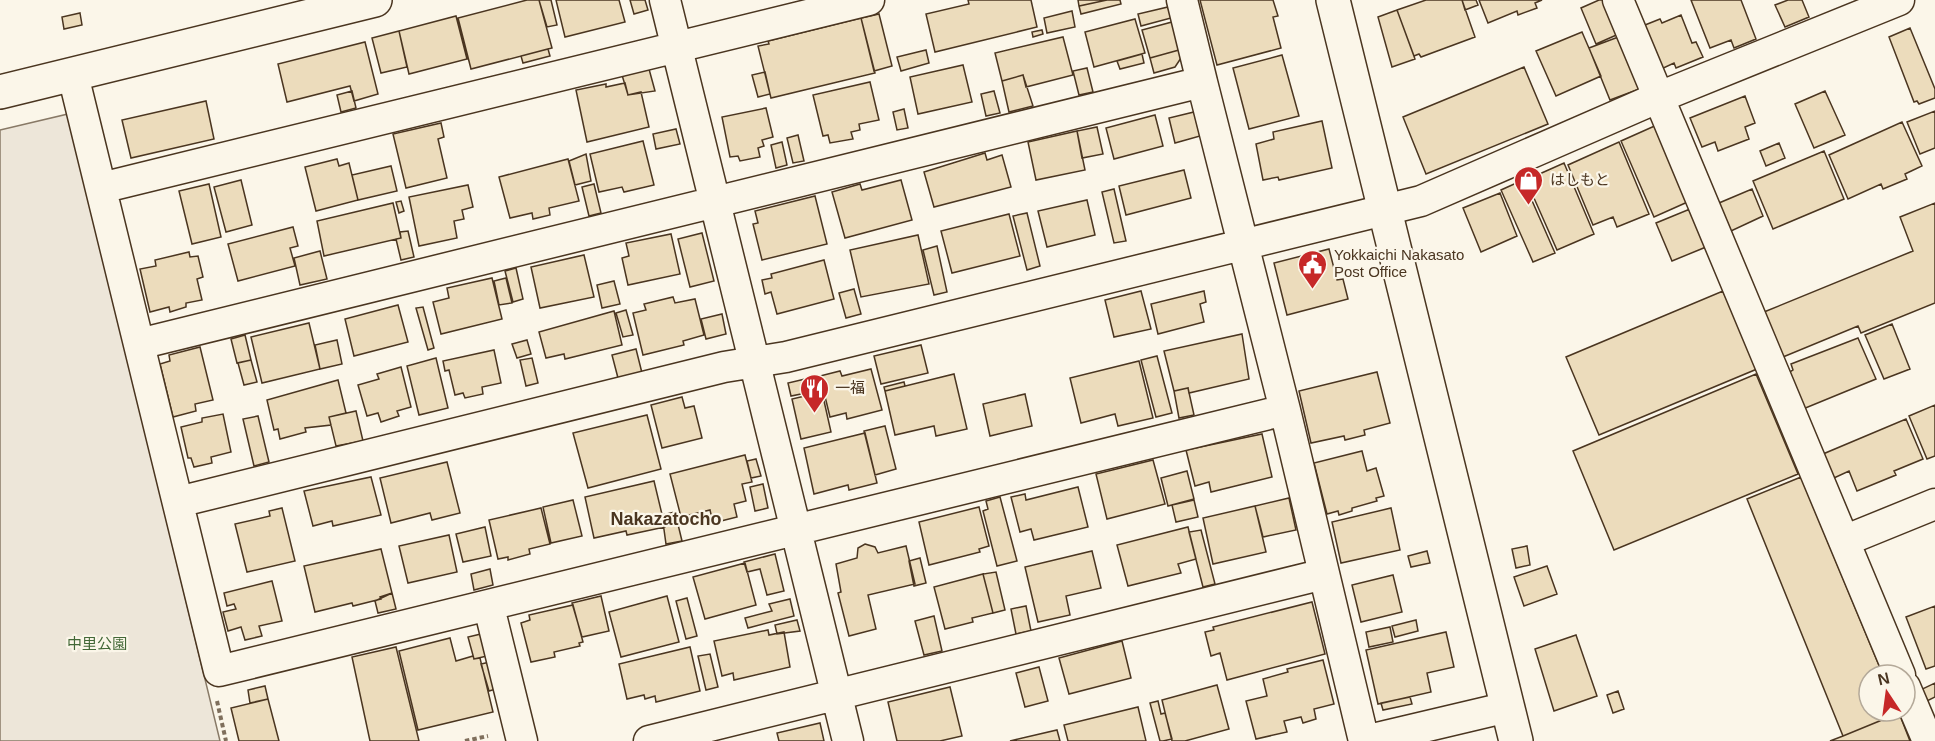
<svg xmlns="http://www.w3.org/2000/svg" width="1935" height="741" viewBox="0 0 1935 741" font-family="Helvetica,'Noto Sans JP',sans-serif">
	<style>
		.green { fill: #ede6d9; stroke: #887966; stroke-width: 1.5 }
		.building { fill: #ecdcbc; stroke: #4a3520; stroke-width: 1.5 }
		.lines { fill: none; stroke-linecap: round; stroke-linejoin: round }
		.minor-casing { stroke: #4a3520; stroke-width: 33 }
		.tertiary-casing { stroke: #4a3520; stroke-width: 36 }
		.path { stroke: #7f6f5c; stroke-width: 4; stroke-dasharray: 4.5 3; stroke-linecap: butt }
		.minor { stroke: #fbf6e9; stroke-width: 30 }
		.tertiary { stroke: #fbf6e9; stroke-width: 33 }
		.labels { text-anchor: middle; stroke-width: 4.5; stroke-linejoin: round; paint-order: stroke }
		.poi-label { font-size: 15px; fill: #4a3520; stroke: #fbf6e9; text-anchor: start }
		.park-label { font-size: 15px; fill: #436837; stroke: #fbf6e9 }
		.quarter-label { font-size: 18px; font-weight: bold; fill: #4a3520; stroke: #fbf6e9 }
	</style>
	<rect width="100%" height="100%" fill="#fbf6e9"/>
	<!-- green -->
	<path class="green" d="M 68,114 L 220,741 L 0,741 L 0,130 Z"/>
	<!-- building -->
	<path class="building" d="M 527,0 L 539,0 L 552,48 L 471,69 L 458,18 Z
		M 539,0 L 551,0 L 557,25 L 547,27 Z
		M 556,0 L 619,0 L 625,22 L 565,37 Z
		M 630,0 L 645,0 L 648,10 L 634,14 Z
		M 968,0 L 1031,0 L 1037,27 L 935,52 L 926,14 L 969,4 Z
		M 1078,0 L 1107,0 L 1079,6 Z
		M 1107,0 L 1120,0 L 1121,4 L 1081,14 L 1079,6 Z
		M 1200,0 L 1273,0 L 1278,16 L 1273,17 L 1281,48 L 1217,65 Z
		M 1426,0 L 1462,0 L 1475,37 L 1421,57 L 1419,54 L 1414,56 L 1397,10 Z
		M 1462,0 L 1476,0 L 1478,5 L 1465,10 Z
		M 1479,0 L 1542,0 L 1535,3 L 1537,8 L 1518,15 L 1517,11 L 1488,23 Z
		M 1599,0 L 1607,0 L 1621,33 L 1596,44 L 1581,8 Z
		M 1691,0 L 1741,0 L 1756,39 L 1734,48 L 1731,40 L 1710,48 Z
		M 1788,0 L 1802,0 L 1809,17 L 1785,27 L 1775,5 Z
		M 1168,7 L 1171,18 L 1141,26 L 1138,14 Z
		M 1397,10 L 1415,59 L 1392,67 L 1378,17 Z
		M 1072,11 L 1075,27 L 1047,33 L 1044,18 Z
		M 80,13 L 82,25 L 64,29 L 62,17 Z
		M 879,14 L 892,66 L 874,71 L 861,18 Z
		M 1681,15 L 1692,43 L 1696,42 L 1703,57 L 1676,68 L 1674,63 L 1657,71 L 1640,27 L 1660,19 L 1662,23 Z
		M 456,16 L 467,59 L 409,74 L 399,31 Z
		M 861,18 L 875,73 L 771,98 L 758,46 L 769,44 L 768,41 Z
		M 1135,19 L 1145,53 L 1094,67 L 1085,32 Z
		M 1172,22 L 1179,50 L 1150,58 L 1142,30 Z
		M 1910,28 L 1935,89 L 1935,98 L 1919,104 L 1917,101 L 1914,102 L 1889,37 Z
		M 1042,30 L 1043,34 L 1033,37 L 1032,32 Z
		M 399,31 L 407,67 L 381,73 L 372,38 Z
		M 1582,32 L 1601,76 L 1556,96 L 1536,51 Z
		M 1621,36 L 1642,88 L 1610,100 L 1589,48 Z
		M 1063,37 L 1073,75 L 1026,87 L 1023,75 L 1002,81 L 995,53 Z
		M 365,42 L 378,94 L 354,101 L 350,86 L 287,102 L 278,64 Z
		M 548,49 L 550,56 L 523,63 L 521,56 Z
		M 926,50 L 929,63 L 901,71 L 897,57 Z
		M 1179,50 L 1181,58 L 1175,67 L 1154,73 L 1150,58 Z
		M 1142,54 L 1144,63 L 1120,69 L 1117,61 Z
		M 1282,55 L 1299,116 L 1249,129 L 1233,68 Z
		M 963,65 L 972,102 L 918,114 L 910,77 Z
		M 1524,67 L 1548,124 L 1426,174 L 1403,117 Z
		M 1087,68 L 1093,92 L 1079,95 L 1073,71 Z
		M 649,69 L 655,91 L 628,95 L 622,75 Z
		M 765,72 L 770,94 L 758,97 L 752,75 Z
		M 1023,75 L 1033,106 L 1009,112 L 1002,81 Z
		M 870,82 L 879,120 L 859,124 L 860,130 L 851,132 L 853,139 L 830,143 L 828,135 L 823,136 L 813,95 Z
		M 625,83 L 628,95 L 641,92 L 649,127 L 587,142 L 576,90 L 606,84 L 606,87 Z
		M 352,91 L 356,108 L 341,112 L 337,95 Z
		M 994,91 L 1000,113 L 986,116 L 981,94 Z
		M 1825,91 L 1845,135 L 1814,148 L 1795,104 Z
		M 1745,96 L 1755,123 L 1745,127 L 1749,139 L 1718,151 L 1715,142 L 1702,147 L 1690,118 Z
		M 206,101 L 214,139 L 131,158 L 122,120 Z
		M 766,108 L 773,137 L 762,140 L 764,146 L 758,148 L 760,157 L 740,161 L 738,156 L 730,157 L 722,117 Z
		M 904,109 L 908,128 L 897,130 L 893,112 Z
		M 1935,111 L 1935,148 L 1920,154 L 1907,122 Z
		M 1194,112 L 1200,136 L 1175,143 L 1169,118 Z
		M 1155,115 L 1163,146 L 1114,159 L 1106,128 Z
		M 1322,121 L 1332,168 L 1279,180 L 1278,177 L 1263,180 L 1256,144 L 1274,139 L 1273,132 Z
		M 1902,122 L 1922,166 L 1905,174 L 1907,179 L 1883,189 L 1881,184 L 1848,199 L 1829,155 Z
		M 441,123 L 444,137 L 438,139 L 447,178 L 406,188 L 393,134 Z
		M 1659,124 L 1692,200 L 1654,217 L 1621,141 Z
		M 1097,127 L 1103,154 L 1082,158 L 1077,131 Z
		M 676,129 L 680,144 L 656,149 L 653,134 Z
		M 1077,131 L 1085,170 L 1036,180 L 1028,142 Z
		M 798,135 L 804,161 L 793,163 L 787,138 Z
		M 643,141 L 654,185 L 624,192 L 622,187 L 599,192 L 590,154 Z
		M 782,142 L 787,165 L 776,168 L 771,145 Z
		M 1619,142 L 1649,214 L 1617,227 L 1613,217 L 1593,225 L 1568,165 Z
		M 1779,143 L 1785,158 L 1766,166 L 1760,151 Z
		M 1824,151 L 1844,199 L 1773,229 L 1753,181 Z
		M 985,153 L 987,160 L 1002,155 L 1011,187 L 934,207 L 924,172 Z
		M 586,154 L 591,181 L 575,185 L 569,161 Z
		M 337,159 L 339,166 L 349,163 L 358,200 L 316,211 L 305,167 Z
		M 568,159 L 579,201 L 549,208 L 550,215 L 533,219 L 532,213 L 510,218 L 499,177 Z
		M 1564,163 L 1594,234 L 1557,250 L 1526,180 Z
		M 391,166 L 397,191 L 358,200 L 352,175 Z
		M 1184,170 L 1191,198 L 1126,215 L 1119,186 Z
		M 241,180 L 252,225 L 226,232 L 214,187 Z
		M 901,180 L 912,220 L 845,238 L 832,192 L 860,184 L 862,190 Z
		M 1523,180 L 1555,253 L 1533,262 L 1501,190 Z
		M 209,184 L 221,237 L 192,244 L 179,191 Z
		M 594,184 L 601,213 L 589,216 L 582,187 Z
		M 468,185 L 473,207 L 462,210 L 464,219 L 454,221 L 457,238 L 419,246 L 409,197 Z
		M 1114,189 L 1126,241 L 1114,243 L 1102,192 Z
		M 1752,189 L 1763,216 L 1731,231 L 1719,203 Z
		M 1500,193 L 1517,236 L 1481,252 L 1463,208 Z
		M 815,196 L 827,244 L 762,260 L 753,224 L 758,223 L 755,211 Z
		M 1087,200 L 1095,235 L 1047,247 L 1038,211 Z
		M 401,201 L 404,211 L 399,213 L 396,202 Z
		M 393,203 L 401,238 L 324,256 L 317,221 Z
		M 1935,203 L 1935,303 L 1861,333 L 1858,326 L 1783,357 L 1764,312 L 1913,251 L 1900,217 Z
		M 1690,209 L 1706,247 L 1672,261 L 1656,223 Z
		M 1027,213 L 1040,266 L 1027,270 L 1013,216 Z
		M 1009,214 L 1020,256 L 952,273 L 941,231 Z
		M 293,227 L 298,246 L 290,248 L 295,266 L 238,281 L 228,244 Z
		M 408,231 L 414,257 L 401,260 L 396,239 L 401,238 L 400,232 Z
		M 702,233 L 714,281 L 690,287 L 678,239 Z
		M 671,234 L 680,274 L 628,285 L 622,258 L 629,256 L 626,243 Z
		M 918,235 L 929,284 L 861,297 L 850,250 Z
		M 937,246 L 947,292 L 934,295 L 923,250 Z
		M 1329,249 L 1337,280 L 1343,279 L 1348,299 L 1287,315 L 1274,263 Z
		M 320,251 L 327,279 L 300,285 L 294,258 Z
		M 189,252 L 190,257 L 198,256 L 203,277 L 197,279 L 202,300 L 186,303 L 186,307 L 170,312 L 169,307 L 150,312 L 140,269 L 156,266 L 155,260 Z
		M 584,255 L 594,297 L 540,308 L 531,267 Z
		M 824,260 L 834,299 L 777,314 L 771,292 L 765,294 L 762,280 L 772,278 L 771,274 Z
		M 516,268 L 523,299 L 513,302 L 505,271 Z
		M 492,278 L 502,319 L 441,334 L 433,302 L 449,298 L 447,288 Z
		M 506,278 L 512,303 L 499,305 L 494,281 Z
		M 614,281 L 620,304 L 602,308 L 597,285 Z
		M 854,289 L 861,314 L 846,318 L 839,293 Z
		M 1141,291 L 1151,329 L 1114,337 L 1105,300 Z
		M 1204,291 L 1206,302 L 1200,304 L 1204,322 L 1158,334 L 1151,304 Z
		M 1723,291 L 1757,369 L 1599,435 L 1566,357 Z
		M 673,297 L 675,303 L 695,299 L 704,335 L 683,341 L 684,345 L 643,355 L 633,313 L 646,310 L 644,304 Z
		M 398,305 L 408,342 L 354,356 L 345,319 Z
		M 423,307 L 434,348 L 428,350 L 416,308 Z
		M 626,310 L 633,335 L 623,337 L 616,313 Z
		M 614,311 L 622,345 L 565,359 L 564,354 L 546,358 L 539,332 Z
		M 722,314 L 726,334 L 706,339 L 701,319 Z
		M 309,323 L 320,369 L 262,383 L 251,337 Z
		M 1892,324 L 1910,369 L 1884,379 L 1865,335 Z
		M 1242,334 L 1249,379 L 1189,393 L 1188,388 L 1174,391 L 1164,351 Z
		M 245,335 L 251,360 L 237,363 L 231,339 Z
		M 1858,338 L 1876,379 L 1803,409 L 1788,373 L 1793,370 L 1791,364 Z
		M 337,340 L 342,364 L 320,369 L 315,345 Z
		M 527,340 L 531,354 L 517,358 L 512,344 Z
		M 921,345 L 928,373 L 881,384 L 874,356 Z
		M 200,347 L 213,400 L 195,404 L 196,411 L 173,417 L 160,364 L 170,361 L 169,355 Z
		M 636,349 L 642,373 L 618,378 L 612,355 Z
		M 494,350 L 501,383 L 482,387 L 483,394 L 465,398 L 463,393 L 455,395 L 449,370 L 445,371 L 443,361 Z
		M 1157,356 L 1172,413 L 1156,417 L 1141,360 Z
		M 436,358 L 448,408 L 419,415 L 407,366 Z
		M 532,358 L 538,383 L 526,386 L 520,360 Z
		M 251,360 L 257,382 L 244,385 L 238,363 Z
		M 1139,361 L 1153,418 L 1118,426 L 1115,414 L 1081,423 L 1070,378 Z
		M 401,367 L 411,407 L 397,411 L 399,416 L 381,422 L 378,413 L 367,416 L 358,385 L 379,379 L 377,374 Z
		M 871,369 L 882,410 L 847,419 L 846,413 L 830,417 L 820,376 L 840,371 L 842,376 Z
		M 1377,372 L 1390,423 L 1364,430 L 1365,435 L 1345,440 L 1344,436 L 1311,443 L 1299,391 Z
		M 954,374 L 967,429 L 936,436 L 934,426 L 895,435 L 885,391 Z
		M 1756,374 L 1798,474 L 1614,550 L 1573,451 Z
		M 818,376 L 821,390 L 791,396 L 788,383 Z
		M 338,380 L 346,413 L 329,417 L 331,425 L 305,428 L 306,432 L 280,439 L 278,429 L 274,430 L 267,400 Z
		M 904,382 L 905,386 L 885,391 L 884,387 Z
		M 1188,388 L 1194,415 L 1179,418 L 1174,391 Z
		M 822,392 L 831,432 L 801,439 L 792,399 Z
		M 1025,394 L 1032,426 L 990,436 L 983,404 Z
		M 682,397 L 685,408 L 694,406 L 702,438 L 662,448 L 651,405 Z
		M 1935,405 L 1935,456 L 1927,459 L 1909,416 Z
		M 356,411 L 363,441 L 336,446 L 329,417 Z
		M 223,414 L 231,452 L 211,457 L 212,463 L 194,467 L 191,458 L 188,458 L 181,427 L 202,422 L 202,418 Z
		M 647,415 L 661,469 L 588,488 L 573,433 Z
		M 258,416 L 269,462 L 254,466 L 243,419 Z
		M 1906,419 L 1923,459 L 1894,471 L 1896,475 L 1857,491 L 1849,471 L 1834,478 L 1823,454 Z
		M 885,426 L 896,469 L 875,475 L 864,431 Z
		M 865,433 L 877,483 L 849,490 L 848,485 L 814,494 L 804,448 Z
		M 1262,434 L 1272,477 L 1211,492 L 1209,482 L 1195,486 L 1186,450 Z
		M 1362,451 L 1367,471 L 1376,468 L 1384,496 L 1376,498 L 1377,501 L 1352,508 L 1352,511 L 1339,515 L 1338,511 L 1327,514 L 1314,463 Z
		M 745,455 L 752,482 L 742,484 L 746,501 L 734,504 L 737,517 L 713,523 L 710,510 L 681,517 L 670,474 Z
		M 756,459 L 761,476 L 751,478 L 747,461 Z
		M 1153,460 L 1165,504 L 1107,519 L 1096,474 Z
		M 447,462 L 460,513 L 432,520 L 430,513 L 391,523 L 380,478 Z
		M 1187,471 L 1194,499 L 1168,506 L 1161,478 Z
		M 371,477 L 381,515 L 333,526 L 332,521 L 313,526 L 304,491 Z
		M 1801,477 L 1883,675 L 1869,675 L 1869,711 L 1898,711 L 1899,713 L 1843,736 L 1747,499 Z
		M 654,481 L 665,527 L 627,535 L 626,531 L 594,538 L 585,497 Z
		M 763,484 L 768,508 L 755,511 L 750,487 Z
		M 1078,487 L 1088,527 L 1034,540 L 1031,529 L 1020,532 L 1011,497 L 1025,494 L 1026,500 Z
		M 1000,497 L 1017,561 L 997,566 L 983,511 L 988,509 L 986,501 Z
		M 1289,498 L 1296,530 L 1263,537 L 1255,506 Z
		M 573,500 L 582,536 L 551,543 L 543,507 Z
		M 1194,500 L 1198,517 L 1176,522 L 1172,505 Z
		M 1255,506 L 1266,552 L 1213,564 L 1203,518 Z
		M 979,507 L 989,546 L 979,549 L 980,552 L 929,565 L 919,522 Z
		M 282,508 L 295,561 L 247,572 L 235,524 L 270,516 L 269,511 Z
		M 541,508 L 550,544 L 529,549 L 530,554 L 508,560 L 508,557 L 498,559 L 489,520 Z
		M 1391,508 L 1400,550 L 1341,563 L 1332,522 Z
		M 675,512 L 682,541 L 666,544 L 662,515 Z
		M 485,527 L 491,556 L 463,562 L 456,534 Z
		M 1188,527 L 1196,559 L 1178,564 L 1181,573 L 1128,586 L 1117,545 Z
		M 1201,530 L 1215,584 L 1203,587 L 1189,532 Z
		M 449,535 L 457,572 L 408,583 L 399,546 Z
		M 865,544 L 875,547 L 878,553 L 906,546 L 915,584 L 868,595 L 876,629 L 849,636 L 838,593 L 841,592 L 836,564 L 857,558 L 858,548 Z
		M 1527,546 L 1530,565 L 1516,568 L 1512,549 Z
		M 381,549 L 392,593 L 380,597 L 381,599 L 353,606 L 352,603 L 315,612 L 304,566 Z
		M 1092,551 L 1101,588 L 1066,596 L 1070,615 L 1038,622 L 1025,567 Z
		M 1427,551 L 1430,563 L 1411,567 L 1408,556 Z
		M 775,554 L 784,591 L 767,595 L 760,569 L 747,572 L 744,562 Z
		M 920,558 L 926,583 L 914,586 L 909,561 Z
		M 745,563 L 756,605 L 705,619 L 693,577 Z
		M 1547,566 L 1557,594 L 1524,606 L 1514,577 Z
		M 490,569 L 493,585 L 474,590 L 471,574 Z
		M 996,572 L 1005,610 L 993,613 L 983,574 Z
		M 983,574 L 993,613 L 972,618 L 973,622 L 945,629 L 934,587 Z
		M 1393,575 L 1402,612 L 1361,622 L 1352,585 Z
		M 272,581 L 282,621 L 259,626 L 262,636 L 245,640 L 241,627 L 228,631 L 223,612 L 236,609 L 234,604 L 227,606 L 224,593 Z
		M 392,593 L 396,609 L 378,613 L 375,601 Z
		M 601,596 L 609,631 L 582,637 L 572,603 Z
		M 667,596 L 679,642 L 621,657 L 609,612 Z
		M 687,598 L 697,636 L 686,639 L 676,601 Z
		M 790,599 L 794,616 L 748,628 L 745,618 L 772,611 L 769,604 Z
		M 1312,602 L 1325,654 L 1227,680 L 1220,653 L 1211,656 L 1205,632 L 1214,630 L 1213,627 Z
		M 573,605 L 583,642 L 579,643 L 580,646 L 554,652 L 555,657 L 531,662 L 521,623 L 530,620 L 529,615 Z
		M 1026,606 L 1031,631 L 1016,634 L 1011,609 Z
		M 1935,606 L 1935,666 L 1926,669 L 1906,617 Z
		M 934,616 L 942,651 L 924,655 L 915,621 Z
		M 797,620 L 800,631 L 777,634 L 775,625 Z
		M 1416,620 L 1418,631 L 1395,637 L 1392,626 Z
		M 1390,627 L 1393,642 L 1369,647 L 1366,632 Z
		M 768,630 L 769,635 L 784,632 L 790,667 L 734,680 L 733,673 L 722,676 L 714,641 Z
		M 1446,632 L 1454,667 L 1427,673 L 1431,692 L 1378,704 L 1366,650 Z
		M 481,634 L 487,656 L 474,659 L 468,637 Z
		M 1576,635 L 1597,696 L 1554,711 L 1535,649 Z
		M 450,638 L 456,661 L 473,656 L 474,659 L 480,658 L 493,712 L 418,730 L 399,651 Z
		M 1122,641 L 1131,678 L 1069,694 L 1059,658 Z
		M 396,647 L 419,741 L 370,741 L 352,657 Z
		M 690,647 L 700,691 L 656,702 L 655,696 L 645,699 L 644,695 L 627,699 L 619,664 Z
		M 710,654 L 718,687 L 706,690 L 698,656 Z
		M 1323,660 L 1334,704 L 1314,709 L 1316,719 L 1303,723 L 1301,717 L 1284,721 L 1287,732 L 1256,739 L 1246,701 L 1267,696 L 1263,679 L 1288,672 L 1287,669 Z
		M 490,662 L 496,689 L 489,691 L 481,664 Z
		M 1039,667 L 1048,701 L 1025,707 L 1016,673 Z
		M 1935,683 L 1935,697 L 1921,704 L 1916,692 Z
		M 1217,685 L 1229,729 L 1185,741 L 1172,741 L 1162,700 Z
		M 265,686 L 268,699 L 250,703 L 248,690 Z
		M 950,687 L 962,736 L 940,741 L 897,741 L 888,702 Z
		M 1618,691 L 1624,709 L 1613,713 L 1607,695 Z
		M 1410,697 L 1412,704 L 1383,710 L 1381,703 Z
		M 268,699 L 279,741 L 239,741 L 231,708 Z
		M 1158,701 L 1161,714 L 1165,713 L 1172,739 L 1163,741 L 1160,741 L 1150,703 Z
		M 1138,707 L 1146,741 L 1068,741 L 1064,725 Z
		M 1899,713 L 1910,741 L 1830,741 L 1843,736 Z
		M 820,723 L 824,741 L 779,741 L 777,733 Z
		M 1057,730 L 1060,741 L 1010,741 Z"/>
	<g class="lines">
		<defs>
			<path id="minor" d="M 665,0 L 848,741
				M 1182,0 L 1202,82
				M 1618,0 L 1900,675
				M 73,75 L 219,671 L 1285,410 L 1202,82 L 139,344
				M 101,188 L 869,0
				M 1285,410 L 1364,741
				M 178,502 L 724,367 L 786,357 L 1421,201 L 1657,98 L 1899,0
				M 1844,541 L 1935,504
				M 489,607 L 522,741
				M 1905,687 L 1928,741
				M 649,741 L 1324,574
				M 1364,741 L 1508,707"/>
			<path id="tertiary" d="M 1333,0 L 1516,741
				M 0,92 L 375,0"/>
		</defs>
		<!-- minor casing -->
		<use href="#minor" class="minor-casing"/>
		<!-- tertiary casing -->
		<use href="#tertiary" class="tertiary-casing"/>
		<!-- path -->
		<path class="path" d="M 217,701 L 226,741
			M 465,741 L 488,736"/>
		<!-- minor -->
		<use href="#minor" class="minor"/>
		<!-- tertiary -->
		<use href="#tertiary" class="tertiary"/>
	</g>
	<!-- icons -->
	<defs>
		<symbol id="shop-pin" viewBox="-11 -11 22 30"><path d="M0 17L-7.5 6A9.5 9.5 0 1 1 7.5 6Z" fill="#c62828" stroke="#fbf6e9"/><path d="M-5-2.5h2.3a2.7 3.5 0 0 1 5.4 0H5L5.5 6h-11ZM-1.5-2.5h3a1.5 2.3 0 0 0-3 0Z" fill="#fff"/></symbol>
		<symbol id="civic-pin" viewBox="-11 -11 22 30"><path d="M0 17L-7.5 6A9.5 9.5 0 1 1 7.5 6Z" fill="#c62828" stroke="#fbf6e9"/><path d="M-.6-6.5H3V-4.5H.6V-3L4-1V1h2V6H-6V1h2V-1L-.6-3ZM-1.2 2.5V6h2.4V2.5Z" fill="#fff"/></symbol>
		<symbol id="restaurant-pin" viewBox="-11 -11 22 30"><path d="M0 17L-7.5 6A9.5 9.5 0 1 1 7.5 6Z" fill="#c62828" stroke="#fbf6e9"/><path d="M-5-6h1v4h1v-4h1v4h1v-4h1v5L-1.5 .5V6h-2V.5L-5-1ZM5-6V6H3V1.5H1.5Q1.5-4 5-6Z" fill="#fff"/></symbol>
	</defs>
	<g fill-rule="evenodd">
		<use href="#shop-pin" x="1512" y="164" width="33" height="45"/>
		<use href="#civic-pin" x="1296" y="248" width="33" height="45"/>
		<use href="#restaurant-pin" x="798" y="372" width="33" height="45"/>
	</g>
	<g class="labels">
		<!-- poi labels -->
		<g class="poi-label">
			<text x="1550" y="185">はしもと</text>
			<text x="1334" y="260">Yokkaichi Nakasato<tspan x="1334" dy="17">Post Office</tspan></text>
			<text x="835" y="393">一福</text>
		</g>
		<!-- park labels -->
		<g class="park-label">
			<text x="97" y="649">中里公園</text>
		</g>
		<!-- quarter labels -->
		<g class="quarter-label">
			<text x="666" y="525">Nakazatocho</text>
		</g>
	</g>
	<!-- north arrow -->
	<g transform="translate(1887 693) rotate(347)"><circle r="28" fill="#fbf6e9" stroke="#b4a999" stroke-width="1.5"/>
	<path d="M0-4.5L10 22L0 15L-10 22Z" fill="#c62828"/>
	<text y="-9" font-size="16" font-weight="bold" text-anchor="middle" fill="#4a3520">N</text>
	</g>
</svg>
